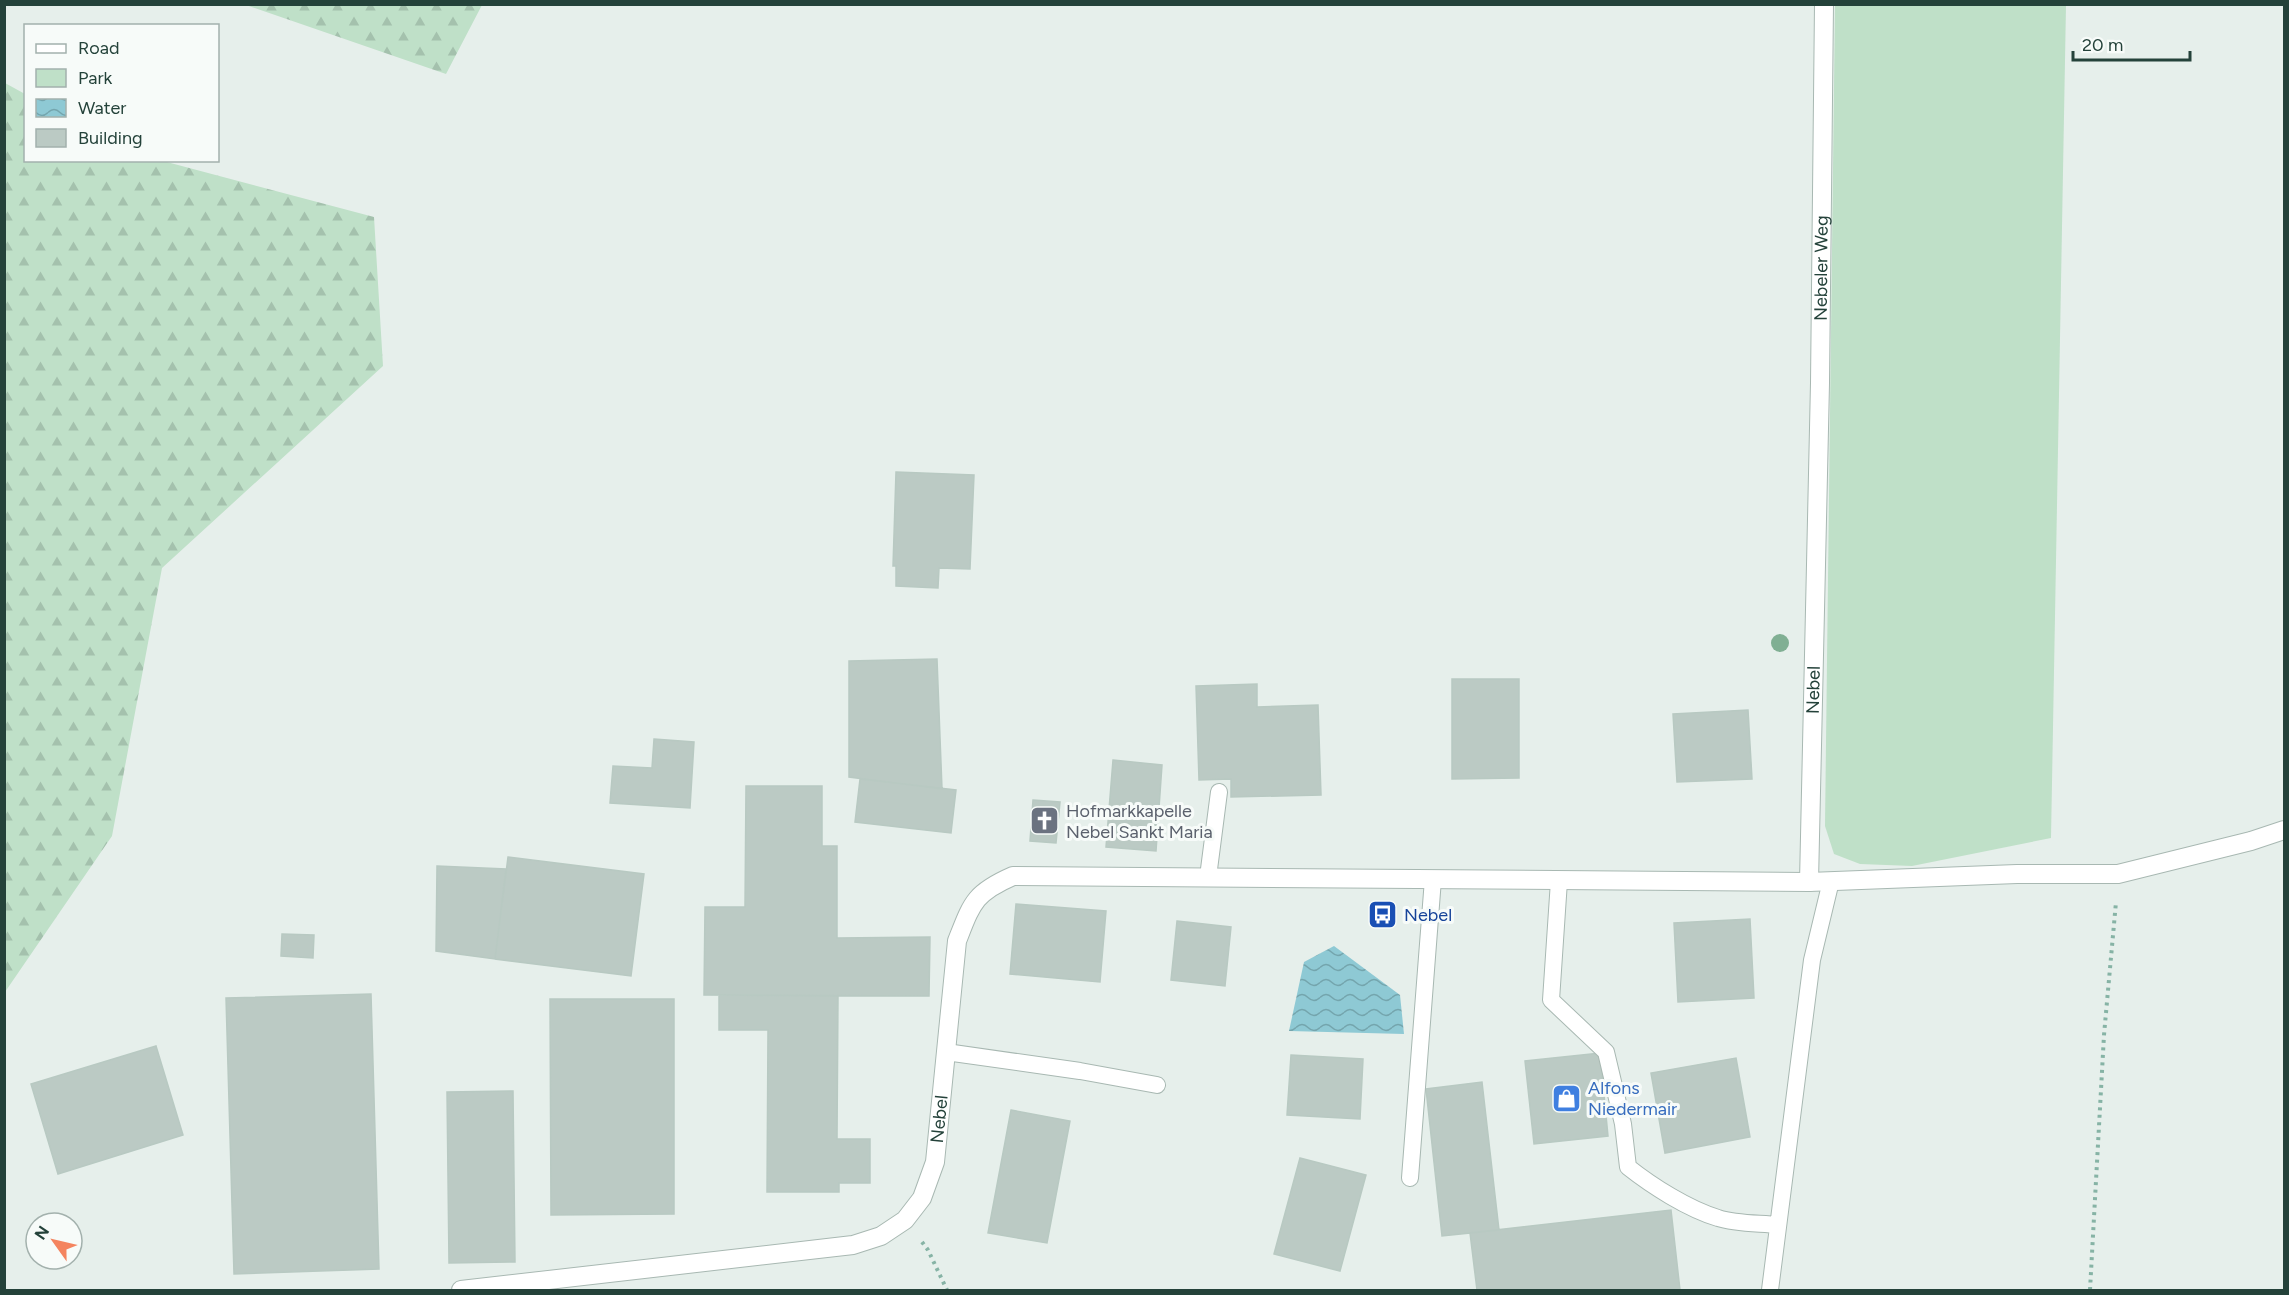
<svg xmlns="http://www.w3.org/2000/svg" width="2289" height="1295" viewBox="0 0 2289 1295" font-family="Figtree,sans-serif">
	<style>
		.green { fill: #bfe0c8 }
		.forest { fill: url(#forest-firs) }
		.water { fill: url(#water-waves) }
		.building { fill: #bbcac4; stroke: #b8c9c2; stroke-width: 1.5 }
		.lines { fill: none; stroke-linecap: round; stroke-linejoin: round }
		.service-casing { stroke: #a8b8b2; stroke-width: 18 }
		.minor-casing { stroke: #a8b8b2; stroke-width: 20 }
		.path { stroke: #86b3a5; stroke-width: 4; stroke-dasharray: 3 4.5; stroke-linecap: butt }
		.service { stroke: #fff; stroke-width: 16 }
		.minor { stroke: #fff; stroke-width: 18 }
		.tree { fill: #80af93 }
		.labels { text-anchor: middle; stroke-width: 6; stroke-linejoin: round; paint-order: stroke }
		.street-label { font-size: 18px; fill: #24423a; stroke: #f7fbf9 }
		.worship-label { font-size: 18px; fill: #5b616d; stroke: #f7fbf9; text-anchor: start }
		.transit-label { font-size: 18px; fill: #164399; stroke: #f7fbf9; text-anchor: start }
		.shop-label { font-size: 18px; fill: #366cbe; stroke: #f7fbf9; text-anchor: start }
	</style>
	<defs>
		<pattern id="forest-firs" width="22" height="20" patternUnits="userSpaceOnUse" patternTransform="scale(1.5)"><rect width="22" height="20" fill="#bfe0c8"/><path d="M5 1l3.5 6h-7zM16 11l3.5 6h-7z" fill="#a4c1ad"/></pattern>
		<pattern id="water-waves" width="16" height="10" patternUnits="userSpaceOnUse" patternTransform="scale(1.5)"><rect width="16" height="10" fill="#8ec9d4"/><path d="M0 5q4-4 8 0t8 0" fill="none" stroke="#74a5ad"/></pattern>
	</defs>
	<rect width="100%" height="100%" fill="#e6efeb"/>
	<!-- green -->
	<path class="green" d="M 1835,5 L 2066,5 L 2051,838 L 1912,866 L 1860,864 L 1834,854 L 1825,826 Z"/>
	<!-- forest -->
	<path class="forest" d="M 246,5 L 482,4 L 482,5 L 446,74 Z
		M 5,83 L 25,94 L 26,160 L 163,161 L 374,217 L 383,366 L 162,568 L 112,836 L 5,992 Z"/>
	<!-- water -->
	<path class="water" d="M 1334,946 L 1400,995 L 1404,1034 L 1289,1031 L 1304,962 Z"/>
	<!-- building -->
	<path class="building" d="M 896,472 L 974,475 L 970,569 L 939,568 L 938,588 L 896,586 L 896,566 L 893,566 Z
		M 937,659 L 942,789 L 849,777 L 849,661 Z
		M 1452,679 L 1519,679 L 1519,778 L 1452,779 Z
		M 1257,684 L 1257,707 L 1318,705 L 1321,795 L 1231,797 L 1231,779 L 1199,780 L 1196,686 Z
		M 1748,710 L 1752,779 L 1677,782 L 1673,714 Z
		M 654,739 L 694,742 L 690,808 L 610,803 L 613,766 L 652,768 Z
		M 1113,760 L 1162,765 L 1156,851 L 1106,847 Z
		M 860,779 L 956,790 L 951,833 L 855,822 Z
		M 746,786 L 822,786 L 822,846 L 837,846 L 837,938 L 930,937 L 929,996 L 704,995 L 705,907 L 745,907 Z
		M 1033,800 L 1060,802 L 1056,843 L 1030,841 Z
		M 508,857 L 644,874 L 631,976 L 495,959 Z
		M 437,866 L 506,869 L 495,959 L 436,951 Z
		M 1016,904 L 1106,911 L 1100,982 L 1010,974 Z
		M 1750,919 L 1754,998 L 1678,1002 L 1674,923 Z
		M 1177,921 L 1231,927 L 1225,986 L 1171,980 Z
		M 282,934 L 314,935 L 313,958 L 281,956 Z
		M 371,994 L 379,1269 L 234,1274 L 226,998 Z
		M 719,995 L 838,996 L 837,1139 L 870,1139 L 870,1183 L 839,1183 L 839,1192 L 767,1192 L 768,1030 L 719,1030 Z
		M 550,999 L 674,999 L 674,1214 L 551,1215 Z
		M 156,1046 L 183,1135 L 58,1174 L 31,1084 Z
		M 1600,1053 L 1608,1136 L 1534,1144 L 1525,1061 Z
		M 1291,1055 L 1363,1059 L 1360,1119 L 1287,1115 Z
		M 1736,1058 L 1750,1137 L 1665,1153 L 1651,1073 Z
		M 1482,1082 L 1499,1230 L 1442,1236 L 1426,1089 Z
		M 513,1091 L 515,1262 L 449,1263 L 447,1092 Z
		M 1011,1110 L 1070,1121 L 1047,1243 L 988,1233 Z
		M 1300,1158 L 1366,1175 L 1340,1271 L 1274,1254 Z
		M 1671,1210 L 1680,1290 L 1477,1290 L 1470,1233 Z"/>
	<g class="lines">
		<defs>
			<path id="service" d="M 1208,877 L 1219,792
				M 1559,881 L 1551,1000 L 1606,1052 L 1623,1124 L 1628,1167 C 1652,1186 1688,1209 1718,1218 C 1736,1224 1759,1223 1778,1225
				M 946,1052 L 1080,1071 L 1157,1085
				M 1410,1178 L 1433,879
				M 1770,1290 L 1812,960 L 1831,881"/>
			<g id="minor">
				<path id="s1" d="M 1809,882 L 1820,383 L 1824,4"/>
				<path id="s2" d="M 461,1290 L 853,1245 L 881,1236 L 905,1220 L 922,1198 L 935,1162 L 957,941 C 972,903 974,893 1013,876 L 1809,882 L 2017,874 L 2118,874 L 2251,841 L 2284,830"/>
			</g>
		</defs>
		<!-- service casing -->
		<use href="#service" class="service-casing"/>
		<!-- minor casing -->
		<use href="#minor" class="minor-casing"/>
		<!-- path -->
		<path class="path" d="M 922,1242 L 928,1250 L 947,1290
			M 2090,1290 L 2104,1035 L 2116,902"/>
		<!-- service -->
		<use href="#service" class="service"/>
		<!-- minor -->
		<use href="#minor" class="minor"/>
	</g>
	<!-- trees -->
	<circle class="tree" cx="1780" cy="643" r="9"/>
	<!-- icons -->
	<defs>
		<symbol id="church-square" viewBox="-11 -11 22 22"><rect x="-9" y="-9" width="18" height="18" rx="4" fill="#6b7280" stroke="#f7fbf9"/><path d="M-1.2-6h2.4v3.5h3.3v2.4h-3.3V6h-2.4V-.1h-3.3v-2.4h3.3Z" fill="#fff"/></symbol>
		<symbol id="bus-square" viewBox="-11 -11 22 22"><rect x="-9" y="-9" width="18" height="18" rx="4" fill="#1a4fb4" stroke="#f7fbf9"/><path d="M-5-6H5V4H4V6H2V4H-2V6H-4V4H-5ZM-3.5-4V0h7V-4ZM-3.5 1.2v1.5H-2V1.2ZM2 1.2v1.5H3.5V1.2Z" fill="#fff"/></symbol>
		<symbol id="shop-square" viewBox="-11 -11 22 22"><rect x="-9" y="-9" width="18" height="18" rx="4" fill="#3f7fe0" stroke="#f7fbf9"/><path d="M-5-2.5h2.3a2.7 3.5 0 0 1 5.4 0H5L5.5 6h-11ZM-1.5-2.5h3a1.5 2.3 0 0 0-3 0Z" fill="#fff"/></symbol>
	</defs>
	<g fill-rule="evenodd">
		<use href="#church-square" x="1028" y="804" width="33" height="33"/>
		<use href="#bus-square" x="1366" y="898" width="33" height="33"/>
		<use href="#shop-square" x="1550" y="1082" width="33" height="33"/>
	</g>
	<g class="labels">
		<!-- street labels -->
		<g class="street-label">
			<text dy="6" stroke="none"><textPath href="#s1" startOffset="614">Nebeler Weg</textPath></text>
			<text dy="6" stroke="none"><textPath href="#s1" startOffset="192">Nebel</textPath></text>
			<text dy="6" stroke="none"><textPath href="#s2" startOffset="562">Nebel</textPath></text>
		</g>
		<!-- worship labels -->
		<g class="worship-label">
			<text x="1066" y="817">Hofmarkkapelle<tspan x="1066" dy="21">Nebel Sankt Maria</tspan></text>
		</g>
		<!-- transit labels -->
		<g class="transit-label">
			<text x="1404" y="921">Nebel</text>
		</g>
		<!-- shop labels -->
		<g class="shop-label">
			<text x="1588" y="1094">Alfons<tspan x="1588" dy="21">Niedermair</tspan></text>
		</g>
	</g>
	<!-- border -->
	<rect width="2289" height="1295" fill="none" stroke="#24423a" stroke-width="12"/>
	<!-- legend -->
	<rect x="24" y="24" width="195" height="138" fill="#f7fbf9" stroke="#a3b1ad" stroke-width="1.5"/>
	<rect x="36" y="44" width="30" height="9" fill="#ffffff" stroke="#a3b1ad" stroke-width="1.5"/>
	<text x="78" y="54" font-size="18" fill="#24423a">Road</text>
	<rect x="36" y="69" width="30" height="18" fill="#bfe0c8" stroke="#a3b1ad" stroke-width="1.5"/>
	<text x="78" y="84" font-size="18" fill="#24423a">Park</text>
	<rect x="36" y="99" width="30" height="18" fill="url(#water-waves)" stroke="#a3b1ad" stroke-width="1.5"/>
	<text x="78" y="114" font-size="18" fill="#24423a">Water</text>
	<rect x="36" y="129" width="30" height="18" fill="#bbcac4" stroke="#a3b1ad" stroke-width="1.5"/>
	<text x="78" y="144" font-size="18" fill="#24423a">Building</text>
	<!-- north arrow -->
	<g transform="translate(54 1241) rotate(304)"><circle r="28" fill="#f7fbf9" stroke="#a3b1ad" stroke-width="1.5"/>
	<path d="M0-4.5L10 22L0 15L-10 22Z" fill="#f4845f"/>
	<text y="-9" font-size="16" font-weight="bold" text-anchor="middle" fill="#24423a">N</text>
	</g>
	<!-- scale -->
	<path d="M2073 51v9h117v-9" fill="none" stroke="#24423a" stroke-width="3"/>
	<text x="2082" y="51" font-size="18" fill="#24423a" stroke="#f7fbf9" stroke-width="4.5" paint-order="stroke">20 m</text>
</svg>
